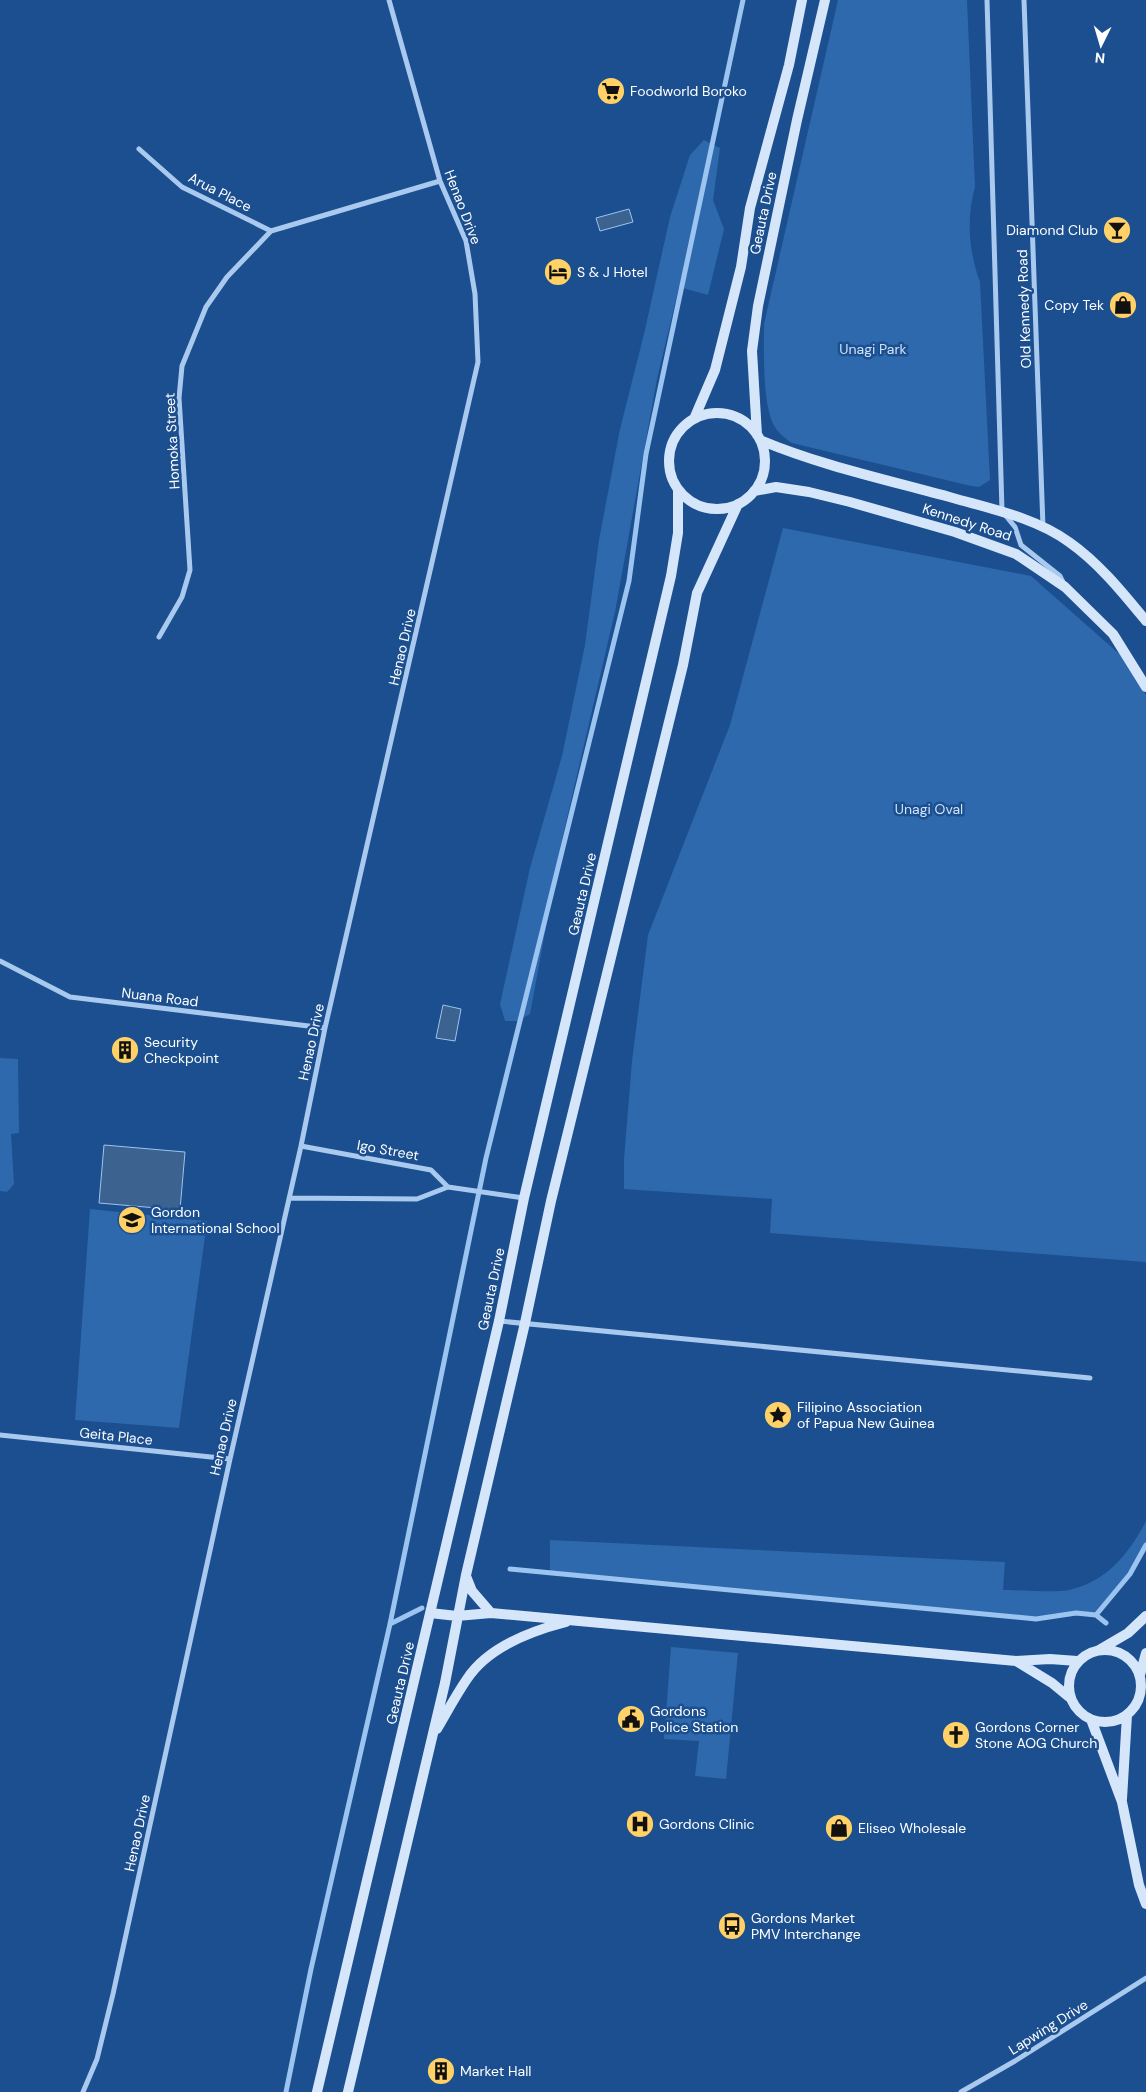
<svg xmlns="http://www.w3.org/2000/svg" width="1146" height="2092" viewBox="0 0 1146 2092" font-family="'DM Sans',sans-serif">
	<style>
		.green { fill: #2e69ad }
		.water { fill: #3c6290; stroke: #9cc4f0 }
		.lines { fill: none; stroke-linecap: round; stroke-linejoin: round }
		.stream { stroke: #9cc4f0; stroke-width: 5 }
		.minor { stroke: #a9c9ee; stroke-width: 5 }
		.secondary { stroke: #d6e6fa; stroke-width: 10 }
		.labels { text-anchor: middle; stroke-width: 5; stroke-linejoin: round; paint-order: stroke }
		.poi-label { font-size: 14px; fill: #fff; stroke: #1b4f8f; text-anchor: start }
		.street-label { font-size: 14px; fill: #fff; stroke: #1b4f8f }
		.park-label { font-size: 14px; fill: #cfe3fa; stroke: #1b4f8f }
	</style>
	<rect width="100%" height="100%" fill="#1b4f8f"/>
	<!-- green -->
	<path class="green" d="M 838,0 L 967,0 L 975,187 C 966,218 969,253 980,282 L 990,480 L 979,487 L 971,486 L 792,443 C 785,438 779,434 775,427 C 762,407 764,348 764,324 Z
		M 704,140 L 720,148 L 713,200 L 724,229 L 708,295 L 679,287 L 657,379 L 615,612 L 563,835 L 530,1014 L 517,1021 L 505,1021 L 500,1004 L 530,868 L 562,756 L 585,645 L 599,540 L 620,429 L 644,334 L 670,217 L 690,155 Z
		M 783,528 L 1031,576 L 1125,659 L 1146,695 L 1146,1262 L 770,1233 L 772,1199 L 624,1189 L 624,1159 L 632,1061 L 648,935 L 730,725 Z
		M 0,1058 L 18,1059 L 19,1133 L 11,1134 L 14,1184 L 7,1192 L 0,1191 Z
		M 90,1209 L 207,1221 L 179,1428 L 75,1420 Z
		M 1146,1521 L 1146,1545 L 1130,1574 L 1096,1615 L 1076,1613 L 1036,1619 L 550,1573 L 550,1540 L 1005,1562 L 1003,1590 C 1019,1590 1054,1593 1069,1590 C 1106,1582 1129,1554 1146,1521 Z
		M 671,1647 L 738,1653 L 726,1779 L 695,1776 L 699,1741 L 664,1739 Z"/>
	<!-- water -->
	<path class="water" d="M 629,209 L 633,222 L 600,231 L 596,218 Z
		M 443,1005 L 461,1009 L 455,1041 L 436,1038 Z
		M 104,1145 L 185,1152 L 180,1210 L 99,1203 Z"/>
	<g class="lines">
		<!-- stream -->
		<path class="stream" d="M 510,1569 L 1036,1619 L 1076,1613 L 1096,1615 L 1130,1574 L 1146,1545
			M 1096,1615 L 1106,1623
			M 390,1624 L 422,1608
			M 286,2092 L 311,1969 L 390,1624 L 486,1158 L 629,581 L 646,454 L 743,0"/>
		<!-- minor -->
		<path class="minor" d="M 987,0 L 1002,511 L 1015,527 L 1021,545 L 1060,576 L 1064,584
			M 1024,0 L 1043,527
			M 139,149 L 182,187 L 271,231
			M 159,637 L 182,597 L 190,570 L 179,398 L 182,366 L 206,307 L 227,277 L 271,231 L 440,181
			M 0,961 L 70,997 L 325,1028
			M 301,1146 L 431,1170 L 448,1187 L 524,1198
			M 289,1198 L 417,1199 L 448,1187
			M 499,1321 L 1090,1378
			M 0,1435 L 230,1459
			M 83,2092 L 97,2059 L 113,1994 L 230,1459 L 301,1146 L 325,1028 L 478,362 L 475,294 L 466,241 L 440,181 L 389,0
			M 961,2092 L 1015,2061 L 1146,1978"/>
		<!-- secondary -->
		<path class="secondary" d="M669 461a48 48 0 1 1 96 0a48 48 0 1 1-96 0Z
			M 694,419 L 715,370 L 741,267 L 750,208 L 789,65 L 802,0
			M 757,435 L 752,351 L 758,306 L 797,120 L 825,0
			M 760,440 C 822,466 888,480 953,498 C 992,509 1036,518 1069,542 C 1099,563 1123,593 1146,621
			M 754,491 L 776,487 L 809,492 L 850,502 L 955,532 L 1016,554 L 1065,587 L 1113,634 L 1146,687
			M 466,1576 L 472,1591 L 491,1613
			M 430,1613 L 457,1616 L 491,1613 L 1016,1661 L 1050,1659 L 1077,1661
			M1069 1686a36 36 0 1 1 72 0a36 36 0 1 1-72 0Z
			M 1099,1650 L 1128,1633 L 1146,1616
			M 1016,1661 L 1052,1683 L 1069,1697
			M 1140,1675 L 1146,1653
			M 1092,1722 L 1122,1802 L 1139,1885 L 1146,1904
			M 437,1729 C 447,1712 456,1695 467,1679 C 488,1647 531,1631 566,1622
			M 1122,1799 L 1127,1715
			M 317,2092 L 499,1321 L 524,1198 L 671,576 L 678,533 L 678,489
			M 348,2092 L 445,1683 L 466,1575 L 525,1323 L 551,1201 L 683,665 L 697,593 L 738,504"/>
	</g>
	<!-- icons -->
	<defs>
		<symbol id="supermarket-disc" viewBox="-11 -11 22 22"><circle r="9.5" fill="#ffd166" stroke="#1b4f8f"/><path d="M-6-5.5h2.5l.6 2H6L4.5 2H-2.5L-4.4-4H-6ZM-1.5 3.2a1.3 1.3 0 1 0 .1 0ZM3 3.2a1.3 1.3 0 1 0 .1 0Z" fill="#111"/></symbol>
		<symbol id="bar-disc" viewBox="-11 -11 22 22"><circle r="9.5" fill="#ffd166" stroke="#1b4f8f"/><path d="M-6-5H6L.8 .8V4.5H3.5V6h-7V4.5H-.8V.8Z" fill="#111"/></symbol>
		<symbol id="hotel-disc" viewBox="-11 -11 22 22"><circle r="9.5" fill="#ffd166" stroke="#1b4f8f"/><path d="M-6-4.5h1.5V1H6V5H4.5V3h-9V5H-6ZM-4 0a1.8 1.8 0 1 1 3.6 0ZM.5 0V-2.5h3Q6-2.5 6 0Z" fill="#111"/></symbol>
		<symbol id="shop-disc" viewBox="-11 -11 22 22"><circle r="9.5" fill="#ffd166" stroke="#1b4f8f"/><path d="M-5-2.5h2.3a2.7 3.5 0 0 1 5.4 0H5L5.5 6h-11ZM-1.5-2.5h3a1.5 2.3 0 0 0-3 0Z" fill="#111"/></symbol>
		<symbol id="building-disc" viewBox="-11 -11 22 22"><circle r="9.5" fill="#ffd166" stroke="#1b4f8f"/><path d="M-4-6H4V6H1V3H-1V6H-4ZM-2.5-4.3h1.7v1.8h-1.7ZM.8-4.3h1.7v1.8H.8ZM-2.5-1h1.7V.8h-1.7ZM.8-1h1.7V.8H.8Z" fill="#111"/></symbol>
		<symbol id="school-disc" viewBox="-11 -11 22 22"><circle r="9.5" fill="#ffd166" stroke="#1b4f8f"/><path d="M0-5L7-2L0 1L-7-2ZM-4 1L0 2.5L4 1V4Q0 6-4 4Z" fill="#111"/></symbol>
		<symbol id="sight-disc" viewBox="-11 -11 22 22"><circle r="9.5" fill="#ffd166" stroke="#1b4f8f"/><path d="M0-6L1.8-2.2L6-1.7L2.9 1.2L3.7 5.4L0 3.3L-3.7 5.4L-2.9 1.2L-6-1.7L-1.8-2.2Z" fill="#111"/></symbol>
		<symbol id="civic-disc" viewBox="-11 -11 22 22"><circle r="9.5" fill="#ffd166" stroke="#1b4f8f"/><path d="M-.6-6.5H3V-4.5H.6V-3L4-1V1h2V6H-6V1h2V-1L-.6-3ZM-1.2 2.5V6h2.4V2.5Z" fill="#111"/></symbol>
		<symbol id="church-disc" viewBox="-11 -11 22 22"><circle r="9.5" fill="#ffd166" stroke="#1b4f8f"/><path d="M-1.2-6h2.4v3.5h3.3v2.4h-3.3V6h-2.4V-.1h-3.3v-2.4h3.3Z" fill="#111"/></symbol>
		<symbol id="hospital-disc" viewBox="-11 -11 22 22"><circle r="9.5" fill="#ffd166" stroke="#1b4f8f"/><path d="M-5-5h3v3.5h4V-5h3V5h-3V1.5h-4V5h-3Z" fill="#111"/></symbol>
		<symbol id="bus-disc" viewBox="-11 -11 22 22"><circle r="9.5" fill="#ffd166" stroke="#1b4f8f"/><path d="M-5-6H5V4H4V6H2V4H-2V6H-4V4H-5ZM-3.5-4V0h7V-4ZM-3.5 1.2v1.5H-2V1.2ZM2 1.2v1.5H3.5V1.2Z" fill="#111"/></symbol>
	</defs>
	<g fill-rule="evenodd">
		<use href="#supermarket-disc" x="595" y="75" width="32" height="32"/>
		<use href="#bar-disc" x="1101" y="214" width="32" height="32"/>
		<use href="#hotel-disc" x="542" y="256" width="32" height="32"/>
		<use href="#shop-disc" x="1107" y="289" width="32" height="32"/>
		<use href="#building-disc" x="109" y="1034" width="32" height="32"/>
		<use href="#school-disc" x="116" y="1204" width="32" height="32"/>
		<use href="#sight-disc" x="762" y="1399" width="32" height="32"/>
		<use href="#civic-disc" x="615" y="1703" width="32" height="32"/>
		<use href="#church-disc" x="940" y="1719" width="32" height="32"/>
		<use href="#hospital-disc" x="624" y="1808" width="32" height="32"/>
		<use href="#shop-disc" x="823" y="1812" width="32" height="32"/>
		<use href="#bus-disc" x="716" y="1910" width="32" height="32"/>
		<use href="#building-disc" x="425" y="2055" width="32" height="32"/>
	</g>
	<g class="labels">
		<!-- poi labels -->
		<g class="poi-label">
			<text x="630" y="96">Foodworld Boroko</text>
			<text x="1098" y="235" text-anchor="end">Diamond Club</text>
			<text x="577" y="277">S &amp; J Hotel</text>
			<text x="1104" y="310" text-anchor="end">Copy Tek</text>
			<text x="144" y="1047">Security<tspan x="144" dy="16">Checkpoint</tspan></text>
			<text x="151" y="1217">Gordon<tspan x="151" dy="16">International School</tspan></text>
			<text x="797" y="1412">Filipino Association<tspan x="797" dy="16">of Papua New Guinea</tspan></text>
			<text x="650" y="1716">Gordons<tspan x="650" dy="16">Police Station</tspan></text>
			<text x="975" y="1732">Gordons Corner<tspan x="975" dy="16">Stone AOG Church</tspan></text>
			<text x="659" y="1829">Gordons Clinic</text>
			<text x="858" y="1833">Eliseo Wholesale</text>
			<text x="751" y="1923">Gordons Market<tspan x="751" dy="16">PMV Interchange</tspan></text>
			<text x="460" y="2076">Market Hall</text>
		</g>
		<!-- street labels -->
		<g class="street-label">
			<text transform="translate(220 192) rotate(27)" y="5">Arua Place</text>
			<text transform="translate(463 207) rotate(69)" y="5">Henao Drive</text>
			<text transform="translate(763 213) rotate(-78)" y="5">Geauta Drive</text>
			<text transform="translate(1024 309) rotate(-92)" y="5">Old Kennedy Road</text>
			<text transform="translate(172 441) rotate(-93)" y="5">Homoka Street</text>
			<text transform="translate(967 522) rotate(18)" y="5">Kennedy Road</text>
			<text transform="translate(402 647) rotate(-77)" y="5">Henao Drive</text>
			<text transform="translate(582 894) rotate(-77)" y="5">Geauta Drive</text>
			<text transform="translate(160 997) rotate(7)" y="5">Nuana Road</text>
			<text transform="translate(311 1042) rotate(-78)" y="5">Henao Drive</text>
			<text transform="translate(388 1150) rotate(10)" y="5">Igo Street</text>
			<text transform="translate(491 1289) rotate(-78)" y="5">Geauta Drive</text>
			<text transform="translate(116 1436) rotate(6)" y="5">Geita Place</text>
			<text transform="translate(223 1437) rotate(-77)" y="5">Henao Drive</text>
			<text transform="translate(400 1683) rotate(-77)" y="5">Geauta Drive</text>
			<text transform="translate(137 1833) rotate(-78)" y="5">Henao Drive</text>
			<text transform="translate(1048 2027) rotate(-32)" y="5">Lapwing Drive</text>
		</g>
		<!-- park labels -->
		<g class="park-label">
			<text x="873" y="354">Unagi Park</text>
			<text x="929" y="814">Unagi Oval</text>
		</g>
	</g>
	<!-- north arrow -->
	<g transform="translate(1101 45) rotate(185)" stroke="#1b4f8f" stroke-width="4" paint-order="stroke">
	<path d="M0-4L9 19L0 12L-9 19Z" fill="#ffffff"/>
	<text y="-8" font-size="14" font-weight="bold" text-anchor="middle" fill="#ffffff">N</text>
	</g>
</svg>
